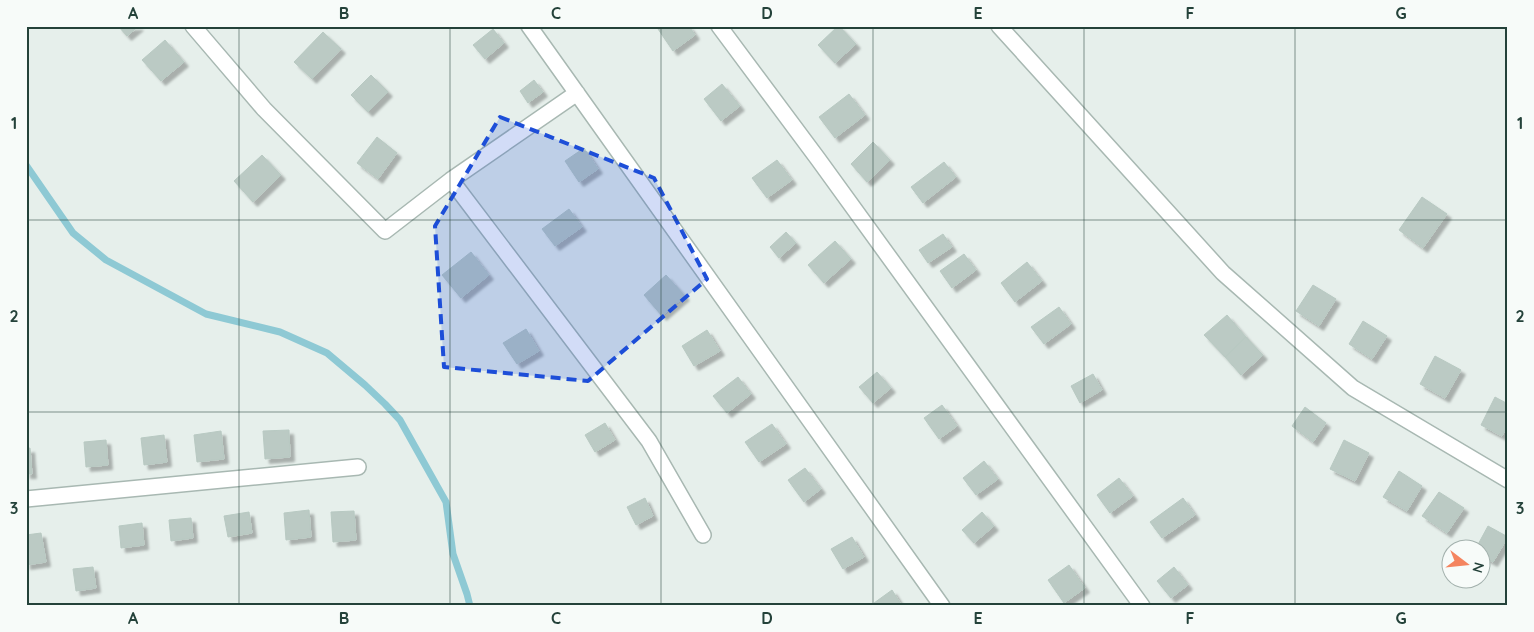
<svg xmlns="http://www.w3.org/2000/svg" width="1534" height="632" viewBox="0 0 1534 632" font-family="Quicksand,sans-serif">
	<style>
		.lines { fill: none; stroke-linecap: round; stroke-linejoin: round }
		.stream { stroke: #8ec9d4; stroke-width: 7 }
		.building { fill: #bbcac4; stroke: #b8c9c2; filter: url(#shadow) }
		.street-casing { stroke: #a8b8b2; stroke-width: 18 }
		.street { stroke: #fff; stroke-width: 15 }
		.marked { fill: #1d4ed8; fill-opacity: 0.2; stroke: #1d4ed8; stroke-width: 4; stroke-dasharray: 10 6; stroke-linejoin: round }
		.grid { fill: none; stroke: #24423a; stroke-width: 1; stroke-opacity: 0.55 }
		.neatline { fill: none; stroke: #24423a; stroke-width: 2 }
		.grid-label { font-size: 16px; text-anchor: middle; font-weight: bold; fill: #24423a }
	</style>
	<defs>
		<filter id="shadow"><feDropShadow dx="4.5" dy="4.5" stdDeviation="1" flood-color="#0004"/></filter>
	</defs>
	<rect width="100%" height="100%" fill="#e6efeb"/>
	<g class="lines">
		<!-- stream -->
		<path class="stream" d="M 26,165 L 73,233 L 106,260 L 206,314 L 280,332 L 327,353 L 365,385 L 385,404 L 400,420 L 446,502 L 453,554 L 467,594 L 470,606"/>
	</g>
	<!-- building -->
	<path class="building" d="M 118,26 L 139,26 L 127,36 Z
		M 662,26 L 689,26 L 695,35 L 673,51 L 658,29 Z
		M 838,26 L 839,26 L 856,44 L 835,63 L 818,45 Z
		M 493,29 L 504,43 L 485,59 L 473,45 Z
		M 323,32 L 341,49 L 312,79 L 294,62 Z
		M 165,40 L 184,62 L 161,81 L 142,60 Z
		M 371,75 L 388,92 L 368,112 L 351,95 Z
		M 534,80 L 543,92 L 528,103 L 520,91 Z
		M 722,84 L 740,106 L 721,121 L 704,99 Z
		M 849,94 L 865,115 L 835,138 L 819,117 Z
		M 377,137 L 397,153 L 378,179 L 357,163 Z
		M 873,142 L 890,160 L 867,182 L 851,164 Z
		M 584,148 L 598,169 L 579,182 L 565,161 Z
		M 262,155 L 281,175 L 253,202 L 234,181 Z
		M 777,160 L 792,180 L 767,198 L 752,178 Z
		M 944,162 L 956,177 L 923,203 L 911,187 Z
		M 1422,197 L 1447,214 L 1423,248 L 1399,230 Z
		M 569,209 L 582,227 L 555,246 L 542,229 Z
		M 786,232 L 796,243 L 779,258 L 770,247 Z
		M 943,234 L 952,247 L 928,263 L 919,250 Z
		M 835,241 L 851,259 L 824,283 L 808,265 Z
		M 471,252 L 489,275 L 461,298 L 442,275 Z
		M 964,254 L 976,270 L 952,288 L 940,271 Z
		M 1027,262 L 1042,281 L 1015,302 L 1001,283 Z
		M 666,275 L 685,296 L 662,316 L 644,295 Z
		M 1313,285 L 1336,299 L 1319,326 L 1296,311 Z
		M 1059,307 L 1071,324 L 1044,344 L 1031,327 Z
		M 1227,315 L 1246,337 L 1225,357 L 1204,335 Z
		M 1363,321 L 1387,336 L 1372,359 L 1349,344 Z
		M 526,329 L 539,351 L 517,364 L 503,343 Z
		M 707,330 L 720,351 L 694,366 L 682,346 Z
		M 1246,337 L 1263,355 L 1241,375 L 1225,357 Z
		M 1435,356 L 1461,370 L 1445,398 L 1420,384 Z
		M 877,372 L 891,388 L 873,403 L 859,387 Z
		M 1093,374 L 1102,390 L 1080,403 L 1071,386 Z
		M 738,377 L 751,394 L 727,413 L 713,396 Z
		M 1495,397 L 1508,404 L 1508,425 L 1502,436 L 1481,425 Z
		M 942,405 L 957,426 L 939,439 L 924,418 Z
		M 1305,407 L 1326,423 L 1313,442 L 1292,426 Z
		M 605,423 L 615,440 L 595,452 L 585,435 Z
		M 772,424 L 786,444 L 759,462 L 745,442 Z
		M 289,430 L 290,457 L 265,459 L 263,431 Z
		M 221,431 L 224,459 L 197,462 L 194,435 Z
		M 164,435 L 167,462 L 144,465 L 141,438 Z
		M 106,440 L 108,465 L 86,467 L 84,442 Z
		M 1344,440 L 1369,453 L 1355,481 L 1330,469 Z
		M 30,448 L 32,474 L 26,474 L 26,449 Z
		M 984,461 L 998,479 L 976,495 L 963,478 Z
		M 805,468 L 821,489 L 804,502 L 788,480 Z
		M 1399,471 L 1422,486 L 1407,511 L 1383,497 Z
		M 1119,478 L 1133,496 L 1110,513 L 1097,495 Z
		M 1439,492 L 1464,508 L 1447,533 L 1422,516 Z
		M 645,498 L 653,516 L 636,525 L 627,507 Z
		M 1183,498 L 1195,515 L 1162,538 L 1150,522 Z
		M 309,510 L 311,537 L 286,540 L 284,513 Z
		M 354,511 L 356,540 L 333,542 L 331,512 Z
		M 249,512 L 252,533 L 228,537 L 224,516 Z
		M 982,512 L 994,526 L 974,543 L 962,530 Z
		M 191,518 L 193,538 L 171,541 L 169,520 Z
		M 142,523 L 144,545 L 121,548 L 119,526 Z
		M 1488,526 L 1508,537 L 1493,562 L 1482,556 L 1482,550 L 1475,550 Z
		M 41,533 L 46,562 L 26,565 L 26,535 Z
		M 852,537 L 864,557 L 843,569 L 831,549 Z
		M 1069,565 L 1085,588 L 1064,603 L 1048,580 Z
		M 93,567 L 96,588 L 76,591 L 73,569 Z
		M 1174,567 L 1188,585 L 1171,598 L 1157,581 Z
		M 892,590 L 902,606 L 876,606 L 874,603 Z"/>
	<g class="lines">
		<defs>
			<path id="street" d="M 193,26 L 264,109 L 385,231 L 451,180 L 577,93
				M 529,26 L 942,606
				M 719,26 L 818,159 L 1142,606
				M 999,26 L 1223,273 L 1353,388 L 1508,480
				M 451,180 L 649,441 L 703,535
				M 26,499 L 358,467"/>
		</defs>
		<!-- street casing -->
		<use href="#street" class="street-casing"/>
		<!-- street -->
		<use href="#street" class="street"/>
	</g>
	<!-- marked area -->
	<path class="marked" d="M 500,117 L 654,178 L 707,279 L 588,381 L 444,367 L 435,226 Z"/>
	<!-- grid -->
	<path class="grid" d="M 239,26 L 239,606M 450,26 L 450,606M 661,26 L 661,606M 873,26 L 873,606M 1084,26 L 1084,606M 1295,26 L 1295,606M 26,220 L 1508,220M 26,412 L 1508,412"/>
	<!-- border -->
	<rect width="1534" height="632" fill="none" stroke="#f7fbf9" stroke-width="55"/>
	<!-- north arrow -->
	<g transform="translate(1466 564) rotate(106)"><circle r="24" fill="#f7fbf9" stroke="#a3b1ad"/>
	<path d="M0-4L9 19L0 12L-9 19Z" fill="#f4845f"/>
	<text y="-8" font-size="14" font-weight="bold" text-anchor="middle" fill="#24423a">N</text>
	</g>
	<rect x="28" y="28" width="1478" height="576" class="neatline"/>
	<g class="grid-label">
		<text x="133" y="19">A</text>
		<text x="344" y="19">B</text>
		<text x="556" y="19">C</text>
		<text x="767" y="19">D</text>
		<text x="978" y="19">E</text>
		<text x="1190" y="19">F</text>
		<text x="1401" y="19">G</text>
		<text x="14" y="129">1</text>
		<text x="1520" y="129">1</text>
		<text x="14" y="322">2</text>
		<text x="1520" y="322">2</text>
		<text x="14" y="514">3</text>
		<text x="1520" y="514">3</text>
		<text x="133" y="624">A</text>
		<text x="344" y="624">B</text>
		<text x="556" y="624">C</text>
		<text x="767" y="624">D</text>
		<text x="978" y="624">E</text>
		<text x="1190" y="624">F</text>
		<text x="1401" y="624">G</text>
	</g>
</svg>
